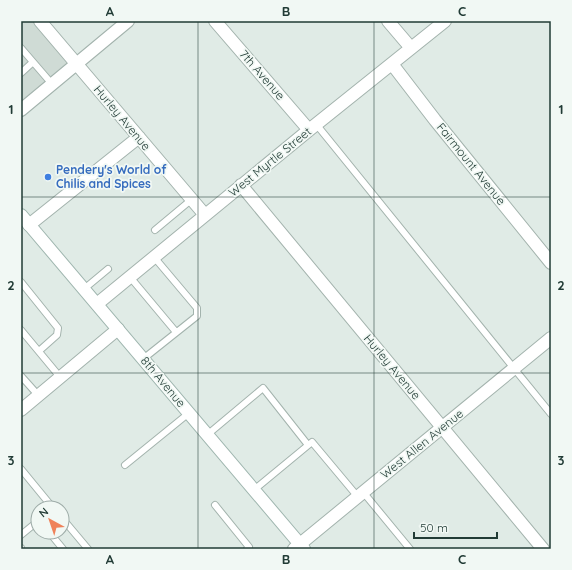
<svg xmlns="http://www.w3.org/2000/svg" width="572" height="570" viewBox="0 0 572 570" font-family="Quicksand,sans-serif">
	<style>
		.built { fill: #cfdbd5 }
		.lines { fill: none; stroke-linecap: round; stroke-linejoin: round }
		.service-casing { stroke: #a3b3ad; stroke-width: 8 }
		.minor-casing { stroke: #a3b3ad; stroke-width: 14 }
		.secondary-casing { stroke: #9fb6af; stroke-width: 14 }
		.service { stroke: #fff; stroke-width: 6 }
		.minor { stroke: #fff; stroke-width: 12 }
		.secondary { stroke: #fff; stroke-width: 12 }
		.grid { fill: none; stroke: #213b35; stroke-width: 1; stroke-opacity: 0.55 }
		.shop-dot { fill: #3f7fe0; stroke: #f1f8f4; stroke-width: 1.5 }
		.labels { text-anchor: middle; stroke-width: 3.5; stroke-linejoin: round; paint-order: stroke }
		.street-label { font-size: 12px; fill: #213b35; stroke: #f1f8f4 }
		.shop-label { font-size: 12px; font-weight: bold; fill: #366cbe; stroke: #f1f8f4; text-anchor: start }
		.neatline { fill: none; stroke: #213b35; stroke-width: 1.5 }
		.grid-label { font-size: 13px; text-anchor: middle; font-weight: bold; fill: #213b35 }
	</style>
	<rect width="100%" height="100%" fill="#e0ebe6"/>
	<!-- built -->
	<path class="built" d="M 21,21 L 40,21 L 77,64 L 21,110 Z"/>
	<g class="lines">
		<defs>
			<path id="service" d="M 21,48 L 52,84
				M 21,73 L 33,62
				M 316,124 L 551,414
				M 155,230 L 191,200
				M 130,277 L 176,332
				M 21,282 L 58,328 L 57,335 L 39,351
				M 84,289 L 108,269
				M 21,330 L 60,377
				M 143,359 L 197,316 L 197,308 L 154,257
				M 21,376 L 38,395
				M 207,435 L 263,388 L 308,445
				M 125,465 L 189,413
				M 21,469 L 53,508
				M 254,490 L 312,442 L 358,497
				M 363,492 L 410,549
				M 215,505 L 249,547 L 247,549
				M 62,518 L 88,549
				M 49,532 L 63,549
				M 21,535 L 38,521
				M 21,548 L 21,549"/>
			<path id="minor" d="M 40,21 L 205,215
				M 215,21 L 309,130
				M 388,21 L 411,48
				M 392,64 L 435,120 L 551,263
				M 21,110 L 128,21
				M 241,185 L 543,549
				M 29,225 L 139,137
				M 97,304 L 309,130 L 445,21
				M 21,410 L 118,329
				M 294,549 L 551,338"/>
			<path id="secondary" d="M 21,215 L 304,549"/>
		</defs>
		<!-- service casing -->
		<use href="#service" class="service-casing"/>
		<!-- minor casing -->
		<use href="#minor" class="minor-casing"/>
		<!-- secondary casing -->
		<use href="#secondary" class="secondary-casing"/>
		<!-- service -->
		<use href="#service" class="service"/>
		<!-- minor -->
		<use href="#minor" class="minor"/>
		<!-- secondary -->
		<use href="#secondary" class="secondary"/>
	</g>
	<!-- grid -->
	<path class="grid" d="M 198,21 L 198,549M 374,21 L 374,549M 21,197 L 551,197M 21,373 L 551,373"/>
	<!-- markers -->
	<circle class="shop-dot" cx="48" cy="177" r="4"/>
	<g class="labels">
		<!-- street labels -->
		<g class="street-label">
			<text transform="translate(262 75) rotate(49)" y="4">7th Avenue</text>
			<text transform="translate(122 118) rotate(50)" y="4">Hurley Avenue</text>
			<text transform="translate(270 162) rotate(-39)" y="4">West Myrtle Street</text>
			<text transform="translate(471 164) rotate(51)" y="4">Fairmount Avenue</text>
			<text transform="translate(392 367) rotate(50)" y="4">Hurley Avenue</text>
			<text transform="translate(163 382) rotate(50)" y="4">8th Avenue</text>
			<text transform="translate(422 444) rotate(-39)" y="4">West Allen Avenue</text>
		</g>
		<!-- shop labels -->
		<g class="shop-label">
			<text x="56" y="174">Pendery's World of<tspan x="56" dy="14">Chilis and Spices</tspan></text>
		</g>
	</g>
	<!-- border -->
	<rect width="572" height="570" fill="none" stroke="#f1f8f4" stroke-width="44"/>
	<!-- north arrow -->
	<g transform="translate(50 520) rotate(320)"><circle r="19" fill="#f1f8f4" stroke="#9eaca8"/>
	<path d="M0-3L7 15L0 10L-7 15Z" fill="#ef825a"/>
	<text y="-6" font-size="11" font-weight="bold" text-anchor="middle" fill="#213b35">N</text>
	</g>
	<!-- scale -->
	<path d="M414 532v6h83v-6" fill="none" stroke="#213b35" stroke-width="2"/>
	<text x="420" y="532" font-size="12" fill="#213b35" stroke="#f1f8f4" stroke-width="3" paint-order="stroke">50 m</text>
	<rect x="22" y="22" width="528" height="526" class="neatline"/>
	<g class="grid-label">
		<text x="110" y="16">A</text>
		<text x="286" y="16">B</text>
		<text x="462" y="16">C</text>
		<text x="11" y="114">1</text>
		<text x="561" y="114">1</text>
		<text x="11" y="290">2</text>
		<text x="561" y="290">2</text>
		<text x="11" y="465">3</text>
		<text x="561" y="465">3</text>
		<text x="110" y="564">A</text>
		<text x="286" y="564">B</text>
		<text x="462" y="564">C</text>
	</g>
</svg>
